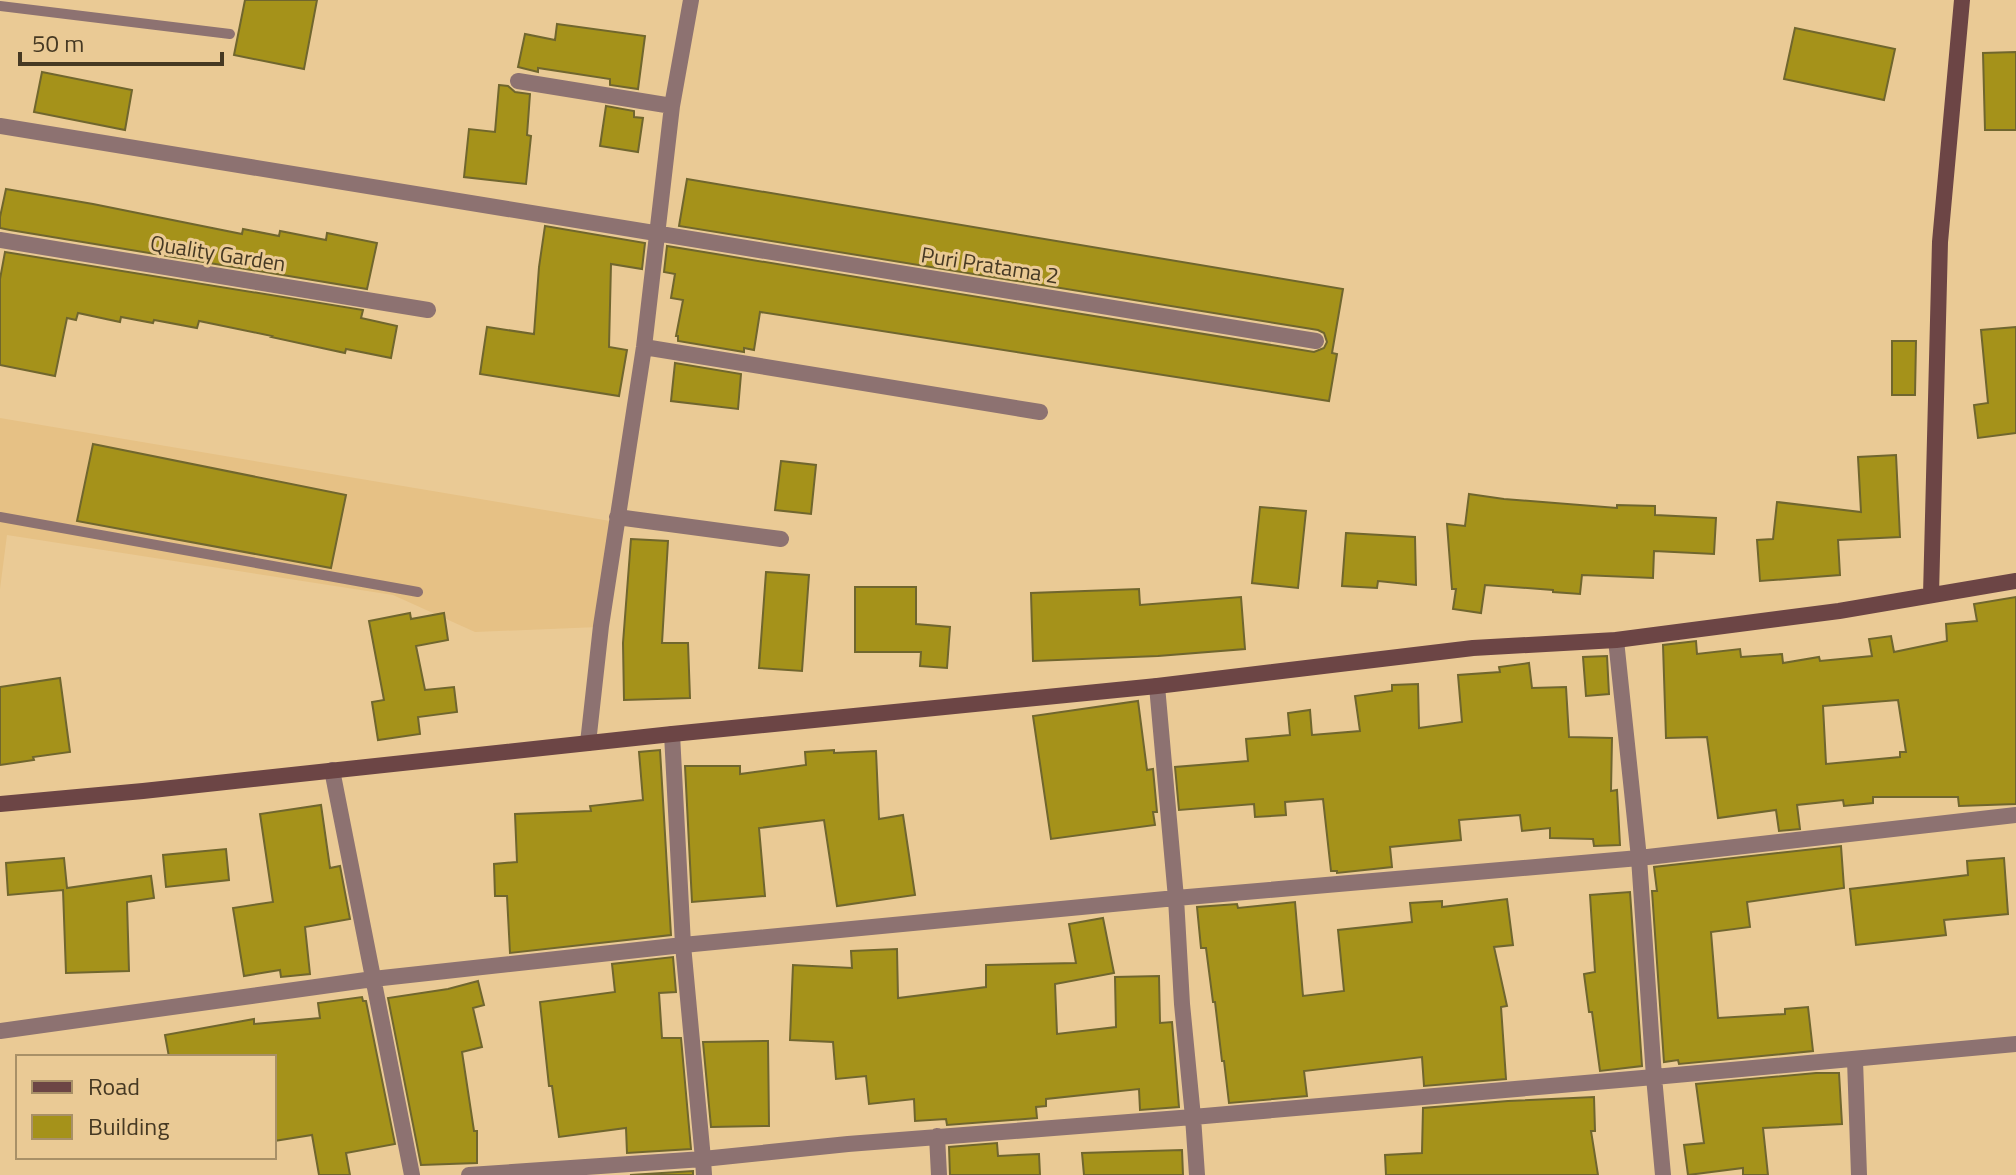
<svg xmlns="http://www.w3.org/2000/svg" width="2016" height="1175" viewBox="0 0 2016 1175" font-family="'Titillium Web',sans-serif">
	<style>
		.built { fill: #e6c185 }
		.building { fill: #a5921a; stroke: #70662e; stroke-width: 2; fill-rule: evenodd }
		.lines { fill: none; stroke-linecap: round; stroke-linejoin: round }
		.service { stroke: #8d7271; stroke-width: 10 }
		.minor { stroke: #8d7271; stroke-width: 16 }
		.secondary { stroke: #6c4545; stroke-width: 16 }
		.labels { text-anchor: middle; stroke-width: 6; stroke-linejoin: round; paint-order: stroke }
		.street-label { font-size: 22px; fill: #463923; stroke: #eaca95 }
	</style>
	<rect width="100%" height="100%" fill="#eaca95"/>
	<!-- built -->
	<path class="built" d="M 0,418 L 610,521 L 598,627 L 475,632 L 393,595 L 7,535 L 0,589 Z"/>
	<!-- building -->
	<path class="building" d="M 245,0 L 317,0 L 304,69 L 234,55 Z
		M 557,24 L 645,36 L 638,89 L 610,85 L 610,79 L 538,68 L 538,72 L 518,67 L 525,34 L 555,40 Z
		M 1795,28 L 1895,49 L 1884,100 L 1784,79 Z
		M 2016,52 L 2016,130 L 1985,130 L 1983,53 Z
		M 42,72 L 132,90 L 125,130 L 34,112 Z
		M 499,85 L 508,86 L 515,92 L 530,94 L 527,135 L 531,136 L 526,184 L 464,177 L 469,129 L 495,132 Z
		M 606,106 L 634,111 L 634,117 L 643,118 L 638,152 L 600,146 Z
		M 687,179 L 1343,289 L 1332,353 L 1337,354 L 1329,401 L 760,312 L 754,350 L 744,348 L 744,352 L 678,341 L 678,336 L 676,336 L 683,300 L 671,298 L 675,274 L 664,272 L 667,246 L 1314,352 L 1324,348 L 1327,342 L 1324,333 L 1318,330 L 679,226 Z
		M 6,189 L 93,204 L 242,234 L 243,229 L 279,236 L 280,231 L 326,240 L 327,233 L 377,243 L 367,289 L 10,230 L 0,228 L 0,217 Z
		M 545,226 L 645,243 L 642,269 L 611,264 L 609,347 L 627,350 L 619,396 L 480,374 L 487,327 L 534,334 L 539,267 Z
		M 5,252 L 363,310 L 361,318 L 397,326 L 391,358 L 346,349 L 345,353 L 271,337 L 272,336 L 199,321 L 197,328 L 154,320 L 153,323 L 121,317 L 120,322 L 78,313 L 76,320 L 67,318 L 55,376 L 0,365 L 0,279 Z
		M 2016,327 L 2016,433 L 1978,438 L 1974,405 L 1988,403 L 1981,330 Z
		M 1892,341 L 1916,341 L 1915,395 L 1892,395 Z
		M 675,363 L 741,374 L 738,409 L 671,401 Z
		M 93,444 L 346,495 L 331,568 L 77,521 Z
		M 1896,455 L 1900,537 L 1838,540 L 1840,575 L 1760,581 L 1757,540 L 1773,539 L 1777,502 L 1861,512 L 1858,457 Z
		M 781,461 L 816,465 L 811,514 L 775,510 Z
		M 1469,494 L 1504,499 L 1617,508 L 1617,505 L 1655,506 L 1655,515 L 1716,518 L 1714,554 L 1654,551 L 1653,578 L 1582,575 L 1580,594 L 1553,592 L 1553,590 L 1485,585 L 1481,613 L 1453,609 L 1456,589 L 1452,589 L 1447,524 L 1465,526 Z
		M 1260,507 L 1306,511 L 1298,588 L 1252,583 Z
		M 1346,533 L 1415,537 L 1416,585 L 1378,581 L 1377,588 L 1342,586 Z
		M 631,539 L 668,541 L 662,643 L 688,643 L 690,698 L 624,700 L 623,643 Z
		M 766,572 L 809,575 L 802,671 L 759,668 Z
		M 855,587 L 916,587 L 916,624 L 950,627 L 947,668 L 920,666 L 921,652 L 855,652 Z
		M 1139,589 L 1140,605 L 1241,597 L 1245,649 L 1158,656 L 1033,661 L 1031,593 Z
		M 2016,597 L 2016,804 L 1959,806 L 1958,797 L 1873,797 L 1873,803 L 1844,806 L 1843,800 L 1797,805 L 1800,829 L 1779,831 L 1776,810 L 1718,818 L 1707,737 L 1666,738 L 1663,645 L 1696,641 L 1697,654 L 1740,649 L 1741,657 L 1782,654 L 1783,663 L 1819,657 L 1820,661 L 1872,656 L 1869,639 L 1891,636 L 1894,652 L 1947,641 L 1946,624 L 1977,621 L 1974,604 ZM 1898,700 L 1906,752 L 1900,752 L 1900,757 L 1826,764 L 1823,706 Z
		M 410,613 L 411,619 L 444,613 L 448,640 L 416,646 L 425,690 L 454,687 L 457,712 L 418,717 L 420,734 L 378,740 L 372,702 L 384,700 L 369,621 Z
		M 1607,656 L 1609,694 L 1586,696 L 1583,657 Z
		M 1529,663 L 1532,688 L 1566,687 L 1569,737 L 1612,738 L 1611,791 L 1617,790 L 1620,845 L 1594,846 L 1593,839 L 1550,838 L 1550,828 L 1522,831 L 1520,815 L 1459,820 L 1461,840 L 1390,847 L 1392,867 L 1337,873 L 1337,871 L 1331,871 L 1323,799 L 1285,802 L 1286,815 L 1255,817 L 1254,804 L 1179,810 L 1175,767 L 1248,761 L 1246,739 L 1290,735 L 1288,713 L 1310,710 L 1312,735 L 1360,731 L 1355,696 L 1392,691 L 1392,685 L 1418,684 L 1419,728 L 1462,722 L 1458,675 L 1500,672 L 1499,667 Z
		M 60,678 L 70,752 L 33,757 L 34,760 L 0,765 L 0,687 Z
		M 1138,701 L 1147,770 L 1153,769 L 1157,812 L 1153,812 L 1155,825 L 1051,839 L 1033,716 Z
		M 660,750 L 671,935 L 510,953 L 507,896 L 495,896 L 494,864 L 517,862 L 515,814 L 591,811 L 590,806 L 643,800 L 639,752 Z
		M 834,750 L 834,753 L 876,751 L 879,819 L 903,815 L 915,895 L 837,906 L 824,820 L 759,828 L 765,896 L 692,902 L 685,766 L 740,766 L 740,774 L 806,765 L 805,752 Z
		M 321,805 L 330,868 L 340,866 L 350,919 L 305,927 L 310,974 L 281,977 L 280,970 L 244,976 L 233,908 L 273,902 L 260,814 Z
		M 1841,846 L 1844,888 L 1747,902 L 1750,927 L 1711,932 L 1718,1018 L 1785,1014 L 1785,1009 L 1808,1007 L 1813,1051 L 1679,1064 L 1678,1060 L 1664,1062 L 1652,891 L 1657,891 L 1654,867 Z
		M 226,849 L 229,880 L 166,887 L 163,855 Z
		M 64,858 L 67,888 L 151,876 L 154,898 L 127,902 L 129,971 L 66,973 L 63,890 L 8,895 L 6,863 Z
		M 2004,858 L 2008,914 L 1944,920 L 1946,935 L 1856,945 L 1850,889 L 1968,875 L 1967,861 Z
		M 1630,892 L 1642,1066 L 1600,1071 L 1592,1012 L 1589,1012 L 1584,974 L 1595,972 L 1590,895 Z
		M 1507,899 L 1513,945 L 1494,947 L 1507,1006 L 1501,1007 L 1506,1079 L 1424,1086 L 1422,1057 L 1304,1071 L 1307,1096 L 1229,1103 L 1224,1061 L 1222,1061 L 1215,1002 L 1213,1002 L 1206,948 L 1201,948 L 1197,907 L 1237,904 L 1238,908 L 1295,902 L 1303,996 L 1344,991 L 1338,930 L 1412,922 L 1410,903 L 1442,901 L 1442,907 Z
		M 1103,918 L 1114,973 L 1055,984 L 1057,1034 L 1116,1027 L 1115,977 L 1159,976 L 1160,1023 L 1172,1022 L 1179,1107 L 1140,1110 L 1139,1089 L 1046,1099 L 1046,1106 L 1036,1107 L 1037,1118 L 947,1125 L 946,1119 L 915,1121 L 914,1099 L 869,1104 L 866,1076 L 836,1079 L 833,1042 L 790,1040 L 793,965 L 852,968 L 851,951 L 897,949 L 898,998 L 986,987 L 986,965 L 1076,963 L 1069,924 Z
		M 673,957 L 676,992 L 659,993 L 662,1038 L 681,1038 L 691,1149 L 627,1153 L 626,1128 L 559,1137 L 552,1086 L 549,1086 L 540,1002 L 615,992 L 612,964 Z
		M 478,981 L 484,1005 L 473,1008 L 482,1047 L 462,1052 L 474,1131 L 477,1131 L 477,1163 L 421,1165 L 388,998 L 448,989 Z
		M 362,997 L 363,1001 L 366,1001 L 395,1144 L 346,1153 L 350,1175 L 319,1175 L 312,1135 L 274,1141 L 274,1057 L 169,1057 L 165,1035 L 254,1019 L 254,1024 L 320,1018 L 318,1003 Z
		M 768,1041 L 769,1126 L 711,1127 L 703,1042 Z
		M 1816,1073 L 1839,1073 L 1842,1124 L 1763,1128 L 1768,1175 L 1743,1175 L 1743,1168 L 1688,1175 L 1684,1145 L 1704,1143 L 1696,1084 Z
		M 1594,1097 L 1595,1131 L 1591,1131 L 1598,1175 L 1386,1175 L 1385,1155 L 1422,1153 L 1423,1108 L 1508,1101 Z
		M 997,1143 L 998,1156 L 1039,1154 L 1040,1175 L 950,1175 L 949,1147 Z
		M 1182,1150 L 1183,1175 L 1084,1175 L 1082,1153 Z
		M 693,1171 L 693,1175 L 630,1175 Z"/>
	<g class="lines">
		<!-- service -->
		<path class="service" d="M 0,6 L 230,34
			M 0,517 L 418,592"/>
		<!-- minor -->
		<path class="minor" d="M 518,81 L 672,106
			M 0,126 L 1316,341
			M 0,240 L 428,310
			M 644,347 L 1040,412
			M 617,517 L 781,539
			M 1616,640 L 1639,858 L 2016,815
			M 672,734 L 683,945 L 703,1159 L 848,1144 L 1193,1117 L 1197,1175
			M 588,743 L 601,626 L 644,347 L 672,106 L 691,0
			M 332,770 L 412,1175
			M 1639,858 L 1654,1077 L 1193,1117 L 1182,1004 L 1176,898 Z
			M 0,1031 L 373,979 L 683,945 L 1176,898 L 1157,686
			M 1855,1060 L 1859,1175
			M 937,1136 L 939,1175
			M 469,1175 L 703,1159 L 704,1175
			M 1663,1175 L 1654,1077 L 2016,1044"/>
		<!-- secondary -->
		<path class="secondary" d="M 1931,595 L 1940,242 L 1962,0
			M 0,804 L 143,791 L 672,734 L 1157,686 L 1473,648 L 1616,640 L 1839,611 L 2016,581"/>
	</g>
	<g class="labels">
		<!-- street labels -->
		<g class="street-label">
			<text transform="translate(218 253) rotate(9)" y="8">Quality Garden</text>
			<text transform="translate(990 265) rotate(9)" y="8">Puri Pratama 2</text>
		</g>
	</g>
	<!-- legend -->
	<rect x="16" y="1055" width="260" height="104" fill="#eaca95" stroke="#a89067" stroke-width="2"/>
	<rect x="32" y="1081" width="40" height="12" fill="#6c4545" stroke="#a89067" stroke-width="2"/>
	<text x="88" y="1095" font-size="24" fill="#463923">Road</text>
	<rect x="32" y="1115" width="40" height="24" fill="#a5921a" stroke="#a89067" stroke-width="2"/>
	<text x="88" y="1135" font-size="24" fill="#463923">Building</text>
	<!-- scale -->
	<path d="M20 52v12h202v-12" fill="none" stroke="#463923" stroke-width="4"/>
	<text x="32" y="52" font-size="24" fill="#463923" stroke="#eaca95" stroke-width="6" paint-order="stroke">50 m</text>
</svg>
